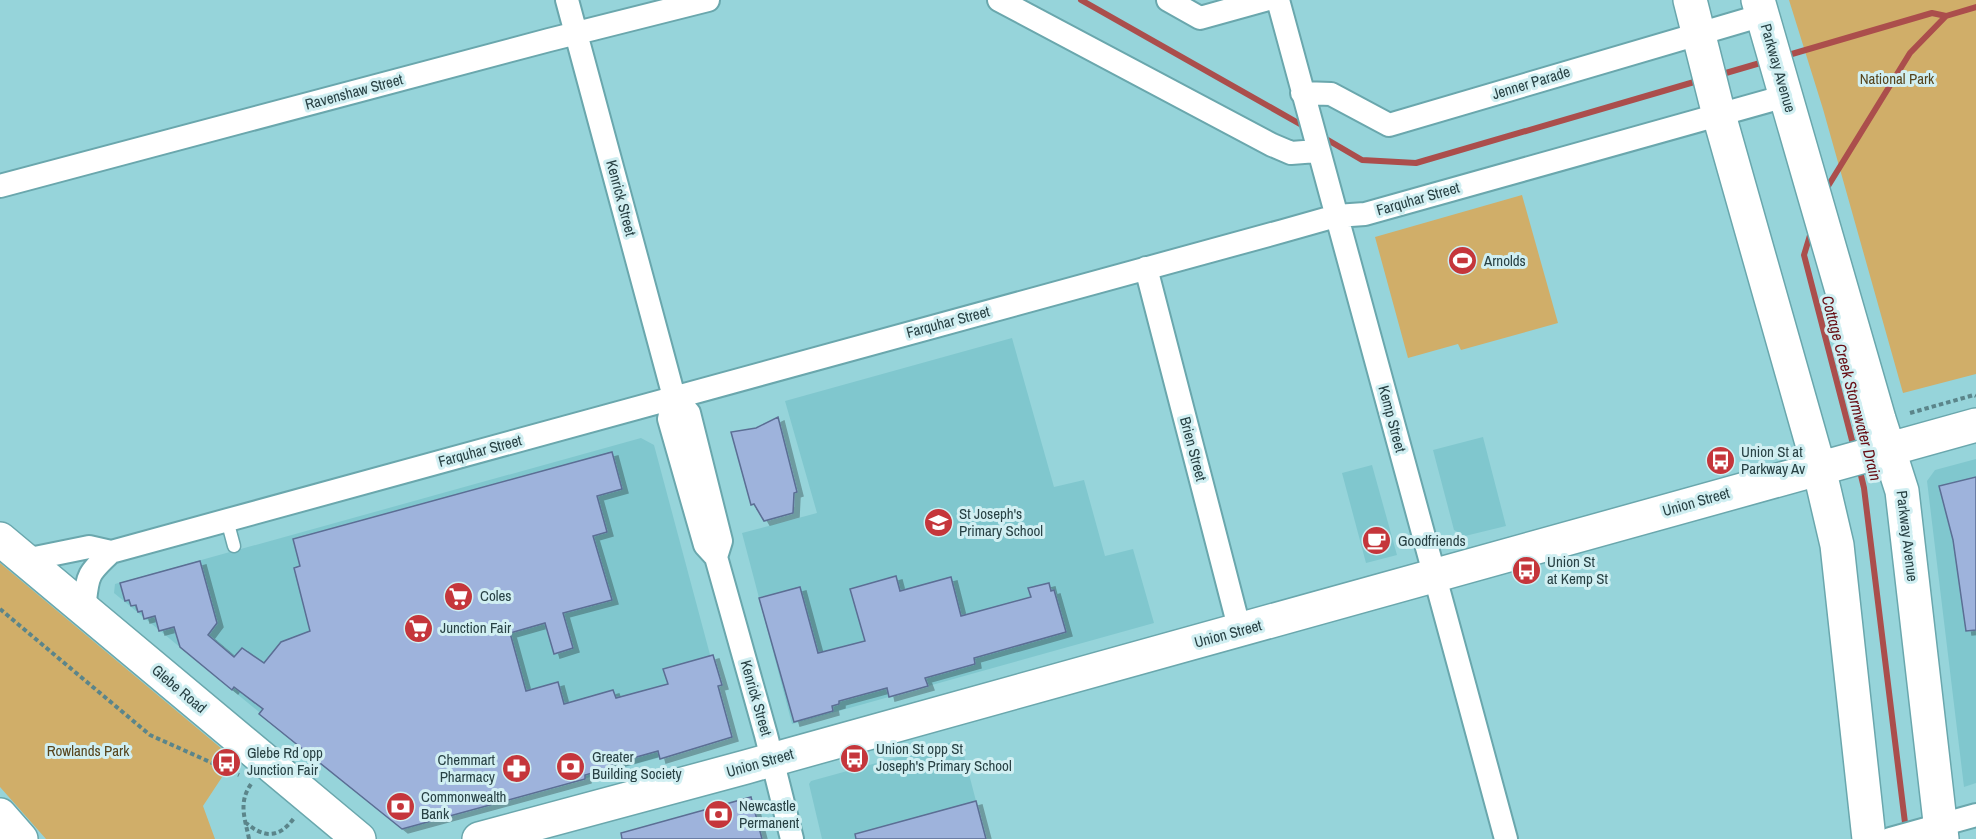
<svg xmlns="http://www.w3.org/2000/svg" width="1976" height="839" viewBox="0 0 1976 839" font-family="'Archivo Narrow',sans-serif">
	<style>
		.built { fill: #80c7ce }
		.green { fill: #d0ae69 }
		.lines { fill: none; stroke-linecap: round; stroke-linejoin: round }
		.stream { stroke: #ab4e4c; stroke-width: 6 }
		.building { fill: #9eb3dc; stroke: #5b6e94; stroke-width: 1.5; filter: url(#shadow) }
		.lane-casing { stroke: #6aa7ad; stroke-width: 15 }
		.street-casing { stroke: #6aa7ad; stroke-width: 26 }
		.secondary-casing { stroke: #6aa7ad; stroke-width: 36 }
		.path { stroke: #5b858a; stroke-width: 4; stroke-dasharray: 4.5 3; stroke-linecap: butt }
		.lane { stroke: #fff; stroke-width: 12 }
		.street { stroke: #fff; stroke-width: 22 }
		.secondary { stroke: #fff; stroke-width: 33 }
		.labels { text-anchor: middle; stroke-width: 6; stroke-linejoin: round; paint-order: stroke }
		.street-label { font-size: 15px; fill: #284144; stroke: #d1eff2 }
		.park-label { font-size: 15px; fill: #56441d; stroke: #d1eff2 }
		.poi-label { font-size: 15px; fill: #284144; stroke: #d1eff2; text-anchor: start }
		.water-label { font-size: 16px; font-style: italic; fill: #670e15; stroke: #d1eff2 }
	</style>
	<defs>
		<filter id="shadow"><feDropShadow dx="6" dy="4" stdDeviation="0" flood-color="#0004"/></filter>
	</defs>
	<rect width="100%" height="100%" fill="#96d4da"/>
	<!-- built -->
	<path class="built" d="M 1012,338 L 1054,487 L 1084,480 L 1105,556 L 1133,549 L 1154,623 L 792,724 L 742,533 L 817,513 L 785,401 Z
		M 1483,437 L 1506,526 L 1465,536 L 1454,530 L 1433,450 Z
		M 641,438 L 654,445 L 732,737 L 403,830 L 114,593 L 115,584 Z
		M 1976,459 L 1976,783 L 1964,787 L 1927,481 L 1935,470 Z
		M 1372,465 L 1397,555 L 1366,563 L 1342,473 Z
		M 960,740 L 986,839 L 822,839 L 809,784 L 811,781 Z"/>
	<!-- green -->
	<path class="green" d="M 1789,0 L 1976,0 L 1976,374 L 1903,393 L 1823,109 Z
		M 1522,195 L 1558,323 L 1461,350 L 1458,344 L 1408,358 L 1375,237 Z
		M 0,563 L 234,759 L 203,806 L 215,839 L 46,839 L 0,787 Z"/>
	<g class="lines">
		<!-- stream -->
		<path class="stream" d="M 1081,0 L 1307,128
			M 1785,56 L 1932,13 L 1946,16
			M 1719,75 L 1767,61
			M 1321,136 L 1362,160 L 1416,163 L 1701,80
			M 1825,191 L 1910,53 L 1946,16 L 1976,7
			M 1811,232 L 1804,255 L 1854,448
			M 1859,467 L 1864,488 L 1906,831"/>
	</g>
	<!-- building -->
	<path class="building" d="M 778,417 L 797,492 L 794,493 L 793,513 L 764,521 L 754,504 L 751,505 L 731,432 L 756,428 Z
		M 612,452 L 622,489 L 597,496 L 607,532 L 593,536 L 612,600 L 563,613 L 573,648 L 554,654 L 545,623 L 510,633 L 526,691 L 558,682 L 564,704 L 613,690 L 616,698 L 668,684 L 663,669 L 713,655 L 722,685 L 718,686 L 732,737 L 660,759 L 658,751 L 608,765 L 609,768 L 585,775 L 585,779 L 402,829 L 259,714 L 263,709 L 234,687 L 232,690 L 180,647 L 174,627 L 159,631 L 155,616 L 144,619 L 142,611 L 138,612 L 136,605 L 131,606 L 129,600 L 125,601 L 120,583 L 200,561 L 217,623 L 208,635 L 234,657 L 242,648 L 264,663 L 281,642 L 310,631 L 294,568 L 300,566 L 293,539 Z
		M 1976,477 L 1976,630 L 1966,631 L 1953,540 L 1939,486 Z
		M 896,576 L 900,591 L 951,577 L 961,616 L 1031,597 L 1028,588 L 1049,583 L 1051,591 L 1054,590 L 1066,632 L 974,658 L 975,664 L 925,678 L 928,686 L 889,697 L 887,688 L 839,701 L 839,704 L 832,706 L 833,711 L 794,722 L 759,598 L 800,587 L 818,653 L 865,641 L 850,589 Z
		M 751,797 L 762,839 L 622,839 L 621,833 Z
		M 976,801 L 986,839 L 856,839 L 855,834 Z"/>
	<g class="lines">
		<defs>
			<path id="lane" d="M 227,520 L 234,546"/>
			<path id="street" d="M 567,0 L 674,397 L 689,413 L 721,541 L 716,557
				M 999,0 L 1272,145 L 1291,153 L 1317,151
				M 1168,0 L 1200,18 L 1265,0
				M 1278,0 C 1352,280 1431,559 1506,839
				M 1302,93 L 1331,94 L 1389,125 L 1763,15
				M 0,186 L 549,40 L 708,0
				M 1146,268 L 1240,631
				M 674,397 L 669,419 L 705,545 L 716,557 L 766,735 L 792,839
				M 25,560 L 89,547 L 111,552
				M 84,610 C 88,576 85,576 111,552 L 1283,231 L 1336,216 L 1365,214 L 1786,96
				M 1890,839 L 1976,815"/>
			<path id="secondary" d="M 1690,0 L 1719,115 L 1819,468 L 1837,545 L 1869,839
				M 1758,0 L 1879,419 L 1902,491 L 1942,839
				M 0,539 L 359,839
				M 0,815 L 21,839
				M 479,839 L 746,767 L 1976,425"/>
		</defs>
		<!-- lane casing -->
		<use href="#lane" class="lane-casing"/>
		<!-- street casing -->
		<use href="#street" class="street-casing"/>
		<!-- secondary casing -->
		<use href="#secondary" class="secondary-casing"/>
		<!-- path -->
		<path class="path" d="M 1910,413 L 1974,395 L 1976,396
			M 0,609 L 150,735 L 239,775
			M 245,822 C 263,838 279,839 294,818
			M 249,839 C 245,818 238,803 251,784"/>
		<!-- lane -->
		<use href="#lane" class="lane"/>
		<!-- street -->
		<use href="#street" class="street"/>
		<!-- secondary -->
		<use href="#secondary" class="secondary"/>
	</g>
	<!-- icons -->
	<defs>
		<symbol id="stadium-disc" viewBox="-11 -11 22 22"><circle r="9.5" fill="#c5363b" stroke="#d1eff2"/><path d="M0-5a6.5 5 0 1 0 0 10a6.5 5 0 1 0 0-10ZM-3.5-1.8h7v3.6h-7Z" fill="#fff"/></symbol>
		<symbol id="bus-disc" viewBox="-11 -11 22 22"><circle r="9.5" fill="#c5363b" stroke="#d1eff2"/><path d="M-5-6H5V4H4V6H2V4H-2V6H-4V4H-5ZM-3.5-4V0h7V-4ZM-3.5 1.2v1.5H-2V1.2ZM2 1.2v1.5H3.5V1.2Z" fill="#fff"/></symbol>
		<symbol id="school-disc" viewBox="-11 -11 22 22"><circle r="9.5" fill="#c5363b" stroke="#d1eff2"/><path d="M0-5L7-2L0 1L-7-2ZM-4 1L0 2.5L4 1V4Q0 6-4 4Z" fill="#fff"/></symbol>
		<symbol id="cafe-disc" viewBox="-11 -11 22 22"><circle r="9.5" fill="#c5363b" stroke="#d1eff2"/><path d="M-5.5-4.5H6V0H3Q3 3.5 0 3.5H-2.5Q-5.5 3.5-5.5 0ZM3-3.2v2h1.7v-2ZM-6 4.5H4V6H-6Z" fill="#fff"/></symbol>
		<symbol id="supermarket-disc" viewBox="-11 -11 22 22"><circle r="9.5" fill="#c5363b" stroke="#d1eff2"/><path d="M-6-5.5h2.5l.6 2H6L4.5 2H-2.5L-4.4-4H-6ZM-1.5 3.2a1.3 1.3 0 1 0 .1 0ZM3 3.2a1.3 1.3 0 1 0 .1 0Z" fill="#fff"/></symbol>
		<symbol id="bank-disc" viewBox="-11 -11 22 22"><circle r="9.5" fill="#c5363b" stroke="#d1eff2"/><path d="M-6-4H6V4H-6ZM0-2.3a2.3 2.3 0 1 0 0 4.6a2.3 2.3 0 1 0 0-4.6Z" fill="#fff"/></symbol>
		<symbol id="pharmacy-disc" viewBox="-11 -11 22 22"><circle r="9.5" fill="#c5363b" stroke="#d1eff2"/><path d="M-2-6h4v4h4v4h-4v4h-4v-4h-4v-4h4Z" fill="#fff"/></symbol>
	</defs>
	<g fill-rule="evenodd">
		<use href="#stadium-disc" x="1446" y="244" width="33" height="33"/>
		<use href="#bus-disc" x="1704" y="444" width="33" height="33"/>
		<use href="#school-disc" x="922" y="506" width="33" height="33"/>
		<use href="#cafe-disc" x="1360" y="524" width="33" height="33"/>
		<use href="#bus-disc" x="1510" y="554" width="33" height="33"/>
		<use href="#supermarket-disc" x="442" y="580" width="33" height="33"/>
		<use href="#supermarket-disc" x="402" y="612" width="33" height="33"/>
		<use href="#bus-disc" x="838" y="742" width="33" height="33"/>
		<use href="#bus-disc" x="210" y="746" width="33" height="33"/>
		<use href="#bank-disc" x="554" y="750" width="33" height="33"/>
		<use href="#pharmacy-disc" x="500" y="752" width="33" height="33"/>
		<use href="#bank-disc" x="384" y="790" width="33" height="33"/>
		<use href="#bank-disc" x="702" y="798" width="33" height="33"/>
	</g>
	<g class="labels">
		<!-- street labels -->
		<g class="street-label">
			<text transform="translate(1778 68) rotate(74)" y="5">Parkway Avenue</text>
			<text transform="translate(1531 83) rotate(-17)" y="5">Jenner Parade</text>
			<text transform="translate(354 92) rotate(-15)" y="5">Ravenshaw Street</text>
			<text transform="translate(621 198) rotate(75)" y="5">Kenrick Street</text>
			<text transform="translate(1418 199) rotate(-16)" y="5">Farquhar Street</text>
			<text transform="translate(948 322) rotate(-15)" y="5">Farquhar Street</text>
			<text transform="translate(1392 419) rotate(75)" y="5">Kemp Street</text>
			<text transform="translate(1193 449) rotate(75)" y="5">Brien Street</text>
			<text transform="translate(480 451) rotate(-15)" y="5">Farquhar Street</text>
			<text transform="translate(1696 502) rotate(-16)" y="5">Union Street</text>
			<text transform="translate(1907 536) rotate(83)" y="5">Parkway Avenue</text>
			<text transform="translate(1228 634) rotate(-15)" y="5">Union Street</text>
			<text transform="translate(179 689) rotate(40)" y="5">Glebe Road</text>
			<text transform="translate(756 698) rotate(74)" y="5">Kenrick Street</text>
			<text transform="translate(760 763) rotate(-16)" y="5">Union Street</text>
		</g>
		<!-- park labels -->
		<g class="park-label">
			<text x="1897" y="84">National Park</text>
			<text x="88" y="756">Rowlands Park</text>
		</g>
		<!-- poi labels -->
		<g class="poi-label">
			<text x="1484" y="266">Arnolds</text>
			<text x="1741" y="457">Union St at<tspan x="1741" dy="17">Parkway Av</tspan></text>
			<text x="959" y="519">St Joseph's<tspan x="959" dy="17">Primary School</tspan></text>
			<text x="1398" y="546">Goodfriends</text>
			<text x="1547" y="567">Union St<tspan x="1547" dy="17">at Kemp St</tspan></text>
			<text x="480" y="601">Coles</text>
			<text x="440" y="633">Junction Fair</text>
			<text x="876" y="754">Union St opp St<tspan x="876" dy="17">Joseph's Primary School</tspan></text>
			<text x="247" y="758">Glebe Rd opp<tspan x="247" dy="17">Junction Fair</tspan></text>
			<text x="592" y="762">Greater<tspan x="592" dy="17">Building Society</tspan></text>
			<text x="495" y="765" text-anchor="end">Chemmart<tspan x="495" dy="17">Pharmacy</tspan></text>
			<text x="421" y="802">Commonwealth<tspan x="421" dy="17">Bank</tspan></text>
			<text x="739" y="811">Newcastle<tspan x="739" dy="17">Permanent</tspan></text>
		</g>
		<!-- water labels -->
		<g class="water-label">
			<text transform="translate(1852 388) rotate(75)" y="6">Cottage Creek Stormwater Drain</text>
		</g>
	</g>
</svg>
